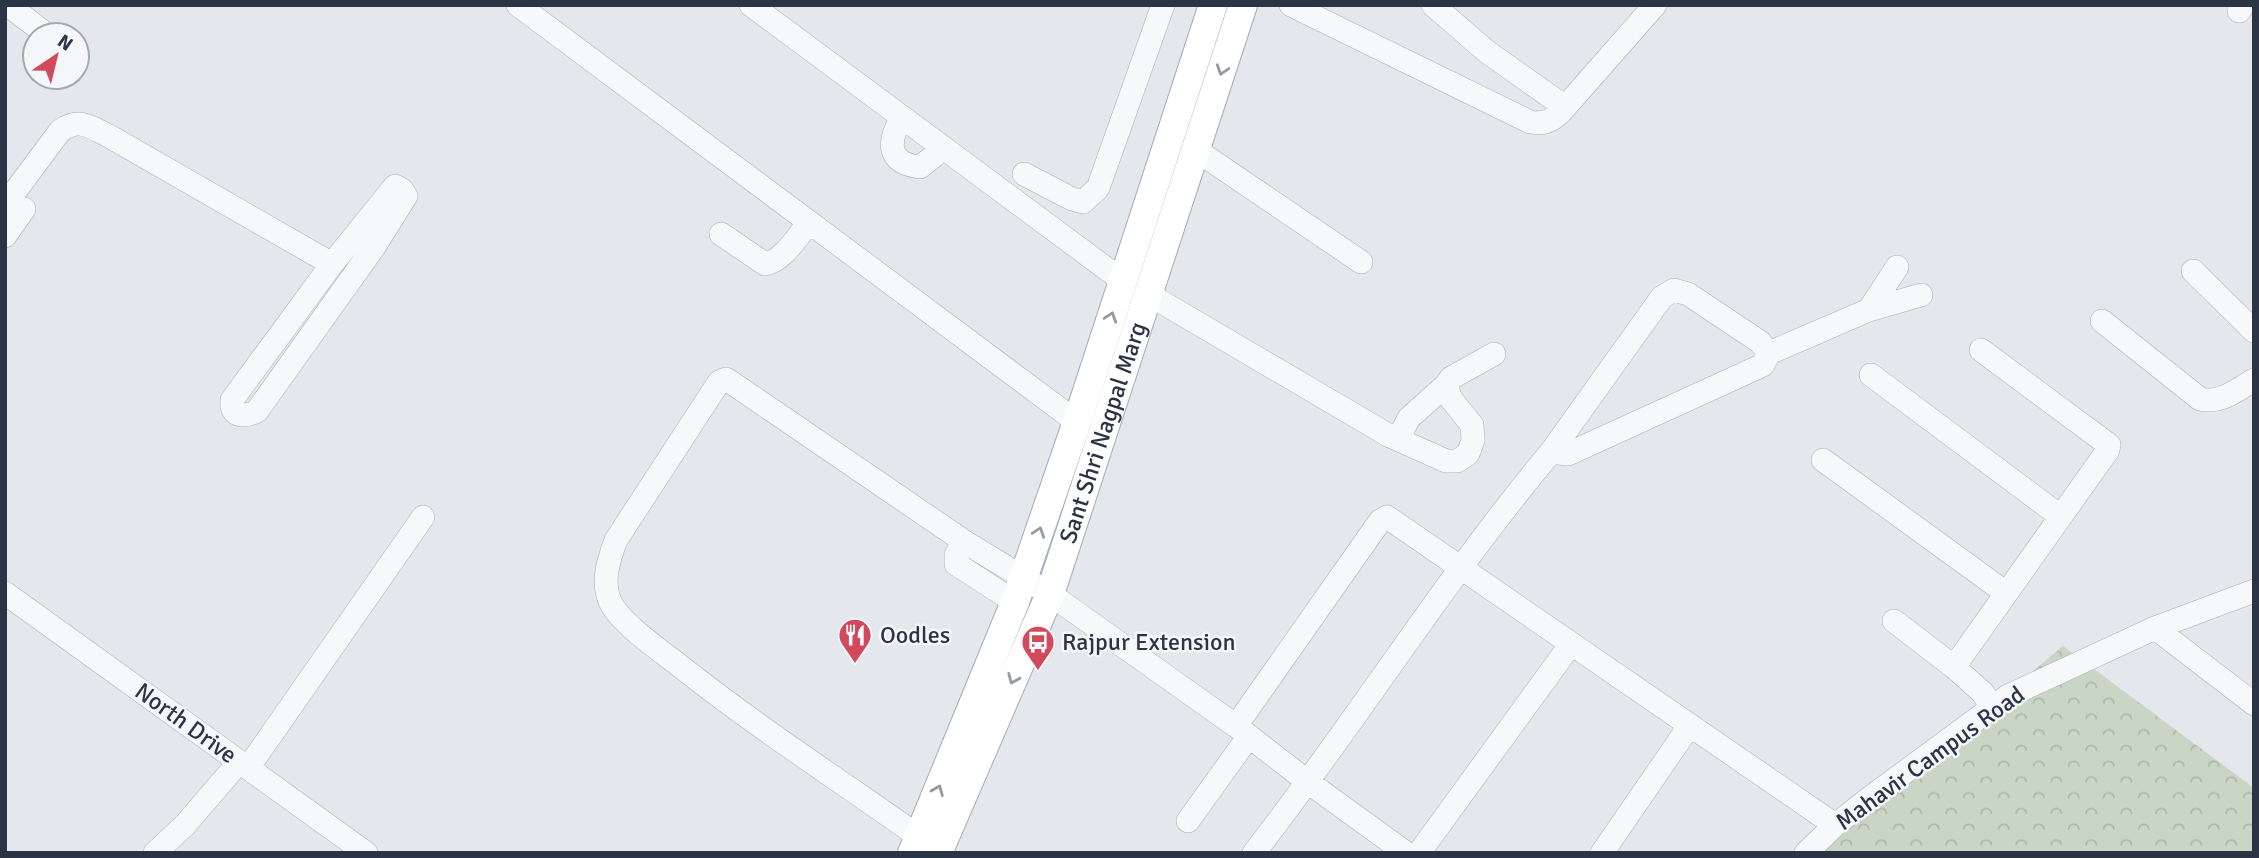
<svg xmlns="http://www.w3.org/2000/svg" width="2259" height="858" viewBox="0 0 2259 858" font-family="Signika,sans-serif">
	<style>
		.park { fill: url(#park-crowns) }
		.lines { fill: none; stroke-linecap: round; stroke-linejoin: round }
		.minor-casing { stroke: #a9aeb7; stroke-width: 24 }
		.major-casing { stroke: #a3abb8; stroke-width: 30 }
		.minor { stroke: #f7f8fa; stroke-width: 23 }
		.major { stroke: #fff; stroke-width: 28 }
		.oneway { stroke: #959aa2 }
		.labels { text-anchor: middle; stroke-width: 5; stroke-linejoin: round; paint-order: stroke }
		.street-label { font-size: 24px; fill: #2b3445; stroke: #f4f6f9 }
		.poi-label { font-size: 24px; fill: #2b3445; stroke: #f4f6f9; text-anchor: start }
	</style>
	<defs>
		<pattern id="park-crowns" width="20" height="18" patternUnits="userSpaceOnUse" patternTransform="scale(1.75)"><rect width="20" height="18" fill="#c9d6c5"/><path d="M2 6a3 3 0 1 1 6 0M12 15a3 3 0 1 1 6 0" fill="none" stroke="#adb8ab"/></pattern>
	</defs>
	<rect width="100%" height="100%" fill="#e4e7ec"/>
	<!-- park -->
	<path class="park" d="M 2063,646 L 2254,788 L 2254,853 L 1817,853 Z"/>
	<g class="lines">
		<defs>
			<path id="minor" d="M 8,5 L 47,35
				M 518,5 L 1077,422
				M 751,5 L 1123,281
				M 1291,5 L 1530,122 C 1543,124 1550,122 1560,113 L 1655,5
				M 1433,5 L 1486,51 L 1565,107
				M 2239,11 L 2243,5
				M 902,118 C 887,142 887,163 920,167 L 934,156 L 940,146
				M 1196,150 L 1361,262
				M 1024,174 L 1072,199 L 1083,202 L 1098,188 L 1163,5
				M 395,186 L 402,190 L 406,196 L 374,247 L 257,411 C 245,417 230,418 232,400 L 332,264 Z
				M 5,205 L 60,131 C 80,117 90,127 109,136 L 332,264
				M 721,234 L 765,264 C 783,261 797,237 808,224
				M 5,236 L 24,209
				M 2193,271 L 2254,331
				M 1148,294 L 1388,435 L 1446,461 L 1457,461 L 1468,454 L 1473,440 L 1472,425 L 1451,399 L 1446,385 L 1451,378 L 1494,354
				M 1869,310 L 1921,295
				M 2102,321 L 2200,399 C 2221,404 2236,390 2254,380
				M 1981,350 L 2109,445 L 2108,450 L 1954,667 L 1983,693 L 1992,708
				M 1871,375 L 2060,516
				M 1398,439 L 1409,418 L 1446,385
				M 1551,452 L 1662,297 L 1674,290 L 1688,294 L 1760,342 L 1769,353
				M 1823,460 L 2006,593
				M 965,542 L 956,555 L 956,564 L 1015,602
				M 5,593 L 366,853
				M 1894,621 L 1954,667
				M 2155,628 L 2254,704
				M 1236,726 L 1380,521 L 1387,517 L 1835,825
				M 248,768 L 423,517
				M 1188,821 L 1249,736
				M 918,836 C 839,780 757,727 680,666 C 661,651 626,627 613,607 C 600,586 608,561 616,540 L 719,382 L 726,379 L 738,387 L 965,542 L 1050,594 L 1236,726 L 1308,782 L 1406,853
				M 155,853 L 185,825 L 239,762
				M 1254,853 C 1356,722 1444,580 1551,452 L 1568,454 L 1763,365 L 1769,353 L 1869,310 L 1897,267
				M 1419,853 L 1571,644
				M 1602,853 L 1690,725
				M 1806,853 L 1835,825 L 1871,797 L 2008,696 L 2155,628 L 2254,591"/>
			<g id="major">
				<path d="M 912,853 L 1015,602 L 1077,422 L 1213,5"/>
				<path id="s1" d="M 938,853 L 1050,594 L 1243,5"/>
			</g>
		</defs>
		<!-- minor casing -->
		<use href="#minor" class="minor-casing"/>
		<!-- major casing -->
		<use href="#major" class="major-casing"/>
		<!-- minor -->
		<use href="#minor" class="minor"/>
		<!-- major -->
		<use href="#major" class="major"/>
	</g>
	<!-- one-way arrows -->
	<defs><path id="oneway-chevron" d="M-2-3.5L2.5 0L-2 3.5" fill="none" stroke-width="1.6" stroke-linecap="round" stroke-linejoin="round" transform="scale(1.75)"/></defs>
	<g class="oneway">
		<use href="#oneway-chevron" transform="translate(1222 70) rotate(108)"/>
		<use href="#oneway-chevron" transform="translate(1111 317) rotate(-72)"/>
		<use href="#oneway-chevron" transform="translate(1039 532) rotate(-71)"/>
		<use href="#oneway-chevron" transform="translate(1013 679) rotate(113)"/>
		<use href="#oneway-chevron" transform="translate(938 790) rotate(-68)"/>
	</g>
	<!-- icons -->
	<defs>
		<symbol id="restaurant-pin" viewBox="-11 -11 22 30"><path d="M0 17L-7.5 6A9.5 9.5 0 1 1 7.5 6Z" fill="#d1495b" stroke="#f4f6f9"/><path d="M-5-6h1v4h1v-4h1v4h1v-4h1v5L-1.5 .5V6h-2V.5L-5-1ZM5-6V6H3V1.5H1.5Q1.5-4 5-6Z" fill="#fff"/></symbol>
		<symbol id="bus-pin" viewBox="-11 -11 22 30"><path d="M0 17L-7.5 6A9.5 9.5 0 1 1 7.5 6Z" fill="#d1495b" stroke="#f4f6f9"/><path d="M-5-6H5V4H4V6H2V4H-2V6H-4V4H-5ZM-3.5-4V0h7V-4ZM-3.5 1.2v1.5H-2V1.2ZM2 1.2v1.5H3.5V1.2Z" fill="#fff"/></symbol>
	</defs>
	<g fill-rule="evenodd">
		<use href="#restaurant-pin" x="836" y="616" width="38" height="52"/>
		<use href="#bus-pin" x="1019" y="623" width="38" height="52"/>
	</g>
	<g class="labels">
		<!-- street labels -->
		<g class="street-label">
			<text dy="8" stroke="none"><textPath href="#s1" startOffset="452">Sant Shri Nagpal Marg</textPath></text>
			<text transform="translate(186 723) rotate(36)" y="8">North Drive</text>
			<text transform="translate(1930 758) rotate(-36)" y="8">Mahavir Campus Road</text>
		</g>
		<!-- poi labels -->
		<g class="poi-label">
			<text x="880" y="643">Oodles</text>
			<text x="1062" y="650">Rajpur Extension</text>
		</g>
	</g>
	<!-- border -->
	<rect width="2259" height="858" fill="none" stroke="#2b3445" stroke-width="14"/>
	<!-- north arrow -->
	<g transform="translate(56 56) rotate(35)"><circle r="33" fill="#f4f6f9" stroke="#a4a8b1" stroke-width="2"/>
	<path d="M0-5L12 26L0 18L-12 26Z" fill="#d1495b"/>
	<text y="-10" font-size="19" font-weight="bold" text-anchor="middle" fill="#2b3445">N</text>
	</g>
</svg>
